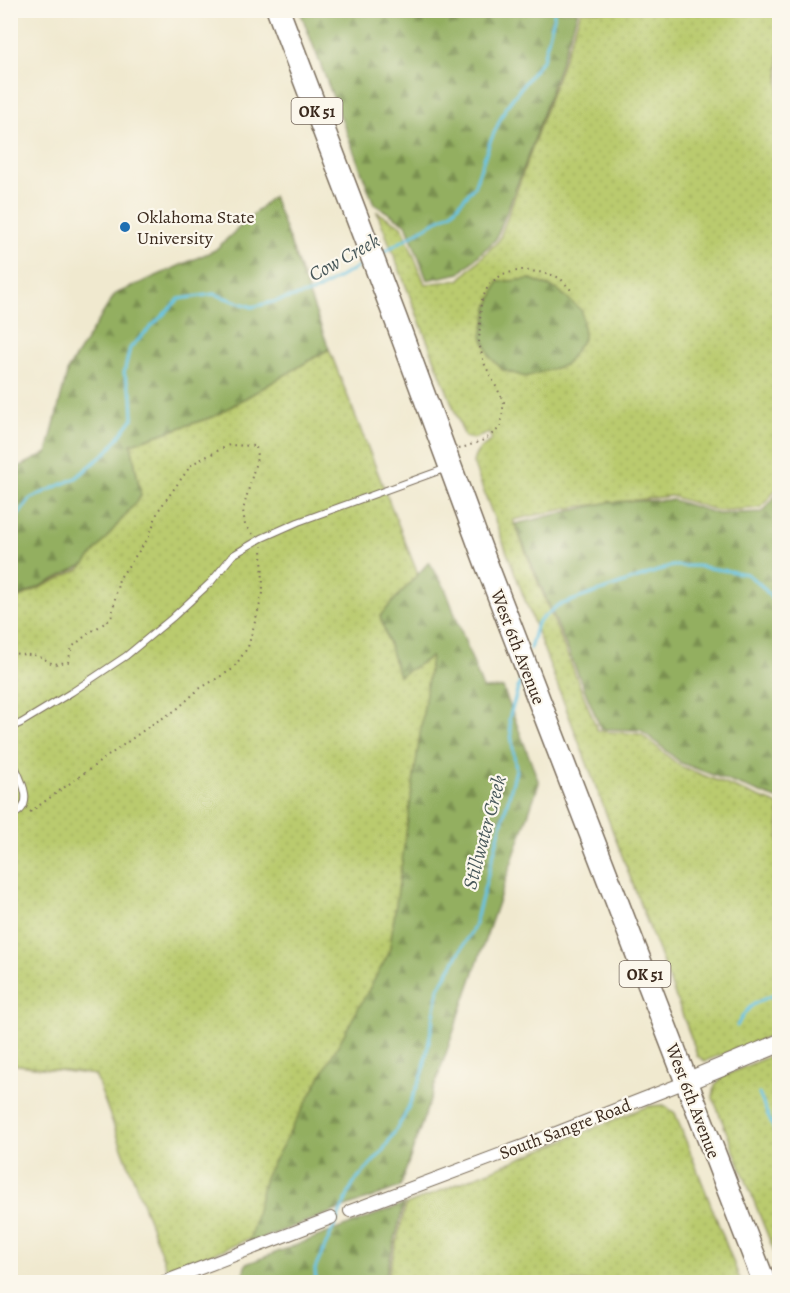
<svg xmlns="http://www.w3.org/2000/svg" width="790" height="1293" viewBox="0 0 790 1293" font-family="Alegreya,serif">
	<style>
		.grass { fill: url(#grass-dots); stroke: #7a7a46; stroke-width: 1.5 }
		.forest { fill: url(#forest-firs); stroke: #676c40; stroke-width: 1.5 }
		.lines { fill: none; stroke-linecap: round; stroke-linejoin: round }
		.stream { stroke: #67c4e5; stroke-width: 3 }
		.lane-casing { stroke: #7a6d5c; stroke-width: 8 }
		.street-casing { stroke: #7a6d5c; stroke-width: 14 }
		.secondary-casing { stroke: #7a6d5c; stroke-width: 20 }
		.highway-casing { stroke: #7a6d5c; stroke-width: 25 }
		.path { stroke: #7a6d5c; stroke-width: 2; stroke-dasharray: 1.5 4.5; stroke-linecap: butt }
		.lane { stroke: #fff; stroke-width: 6 }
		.street { stroke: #fff; stroke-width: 12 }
		.secondary { stroke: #fff; stroke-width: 18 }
		.highway { stroke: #fff; stroke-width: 22 }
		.poi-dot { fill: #1f6fb2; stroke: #fbf7ec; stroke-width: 2 }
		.labels { text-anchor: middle; stroke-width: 4.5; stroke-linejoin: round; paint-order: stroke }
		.shield { fill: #fbf7ec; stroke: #75685c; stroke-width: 1.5 }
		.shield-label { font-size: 16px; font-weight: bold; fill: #3b2a1e }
		.poi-label { font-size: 18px; fill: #3b2a1e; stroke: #fbf7ec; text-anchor: start }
		.street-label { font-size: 18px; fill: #3b2a1e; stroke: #fbf7ec }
		.water-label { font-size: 20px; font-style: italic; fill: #48585a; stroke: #fbf7ec }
	</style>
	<defs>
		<pattern id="grass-dots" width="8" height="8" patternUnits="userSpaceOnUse" patternTransform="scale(1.5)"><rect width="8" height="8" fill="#bacb6e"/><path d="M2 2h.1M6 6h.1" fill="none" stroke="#a1ae5f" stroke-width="1.8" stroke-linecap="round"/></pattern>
		<pattern id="forest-firs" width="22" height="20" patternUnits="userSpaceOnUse" patternTransform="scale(1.5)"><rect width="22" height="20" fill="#93af61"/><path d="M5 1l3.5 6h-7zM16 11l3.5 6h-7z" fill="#798f4f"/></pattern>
	</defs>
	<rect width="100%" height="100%" fill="#fbf7ec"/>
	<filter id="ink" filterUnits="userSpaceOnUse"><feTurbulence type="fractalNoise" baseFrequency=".0167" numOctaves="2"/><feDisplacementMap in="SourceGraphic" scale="12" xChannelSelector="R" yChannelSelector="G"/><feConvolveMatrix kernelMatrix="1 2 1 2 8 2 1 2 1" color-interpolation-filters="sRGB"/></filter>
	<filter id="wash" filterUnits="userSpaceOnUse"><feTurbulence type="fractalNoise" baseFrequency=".008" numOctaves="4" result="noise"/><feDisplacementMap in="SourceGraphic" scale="24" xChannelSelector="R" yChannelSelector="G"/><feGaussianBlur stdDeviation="1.35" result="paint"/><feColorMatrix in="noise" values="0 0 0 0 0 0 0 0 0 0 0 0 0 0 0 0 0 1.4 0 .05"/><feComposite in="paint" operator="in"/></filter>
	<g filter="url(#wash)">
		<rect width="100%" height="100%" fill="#f0e9cf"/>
		<!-- grass -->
		<path class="grass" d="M 581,11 L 779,11 L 779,486 L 761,508 L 718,511 L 671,496 L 575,507 L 513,520 L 598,731 L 641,734 L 680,766 L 779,805 L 779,1033 L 705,1061 L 697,1056 L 695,1048 L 473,463 C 475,451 482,447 492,440 L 489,433 L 473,439 L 465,437 L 377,212 L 402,226 L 425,284 L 459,280 L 499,240 Z
			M 329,349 L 451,658 L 392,973 L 257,1236 L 168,1272 L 95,1075 L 11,1064 L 10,602 L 80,569 L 141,496 L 131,444 L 215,416 Z
			M 779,1052 L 779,1264 L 713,1098 L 715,1085 L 724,1076 Z
			M 664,1105 L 675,1113 L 741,1282 L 386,1282 L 406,1205 L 648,1106 Z"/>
		<!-- forest -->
		<path class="forest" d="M 300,11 L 578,11 L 531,149 L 496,239 L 460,273 L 427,280 L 406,224 L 374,204 Z
			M 273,196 L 329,349 L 215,416 L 131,444 L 141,496 L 85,564 L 11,601 L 11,471 L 47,453 L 68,369 L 115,294 L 215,250 Z
			M 531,279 L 558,290 L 582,311 L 584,338 L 565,365 L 525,377 L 503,370 L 490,357 L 482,336 L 488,308 L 498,282 Z
			M 779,491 L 779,800 L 681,763 L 641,730 L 601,729 L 515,524 L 609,502 L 673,500 L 718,514 L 763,512 Z
			M 429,562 L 445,588 L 483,689 L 503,688 L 539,783 L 400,1187 L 249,1243 L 265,1177 L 389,953 L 431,657 L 399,676 L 380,616 Z
			M 404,1204 L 384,1282 L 240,1282 L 246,1264 Z"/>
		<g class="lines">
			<!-- stream -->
			<path class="stream" d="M 380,254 L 452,212 L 474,187 L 490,142 L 506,107 L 543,59 L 554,17 L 554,10
				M 10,526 L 31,498 L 76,478 L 109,450 L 133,418 L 132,396 L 124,373 L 130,348 L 179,299 L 214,294 L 252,307 L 314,292 L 364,263
				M 530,649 L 537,623 L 557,606 L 672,566 L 697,566 L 747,574 L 763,587 L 780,609
				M 737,1026 C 748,1004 757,1001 780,993
				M 759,1094 L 780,1144
				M 316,1282 L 315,1269 L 353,1184 L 382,1152 L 404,1117 L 423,1073 L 439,988 L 474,927 L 516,770 L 509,719 L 521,678"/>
		</g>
	</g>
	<g filter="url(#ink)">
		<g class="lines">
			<defs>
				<path id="lane" d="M 10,728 L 21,723 L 72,692 L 126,656 L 172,618 L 211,582 L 233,555 L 262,538 L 298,522 L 447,468
					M 10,756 C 18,774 40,807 10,816"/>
				<path id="street" d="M 350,1211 L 523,1146 L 686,1082
					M 164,1282 L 331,1218"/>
				<path id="secondary" d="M 686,1082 L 780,1043"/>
				<path id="highway" d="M 278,10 L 395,317 L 486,563 L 764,1282"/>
			</defs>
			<!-- lane casing -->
			<use href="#lane" class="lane-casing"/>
			<!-- street casing -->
			<use href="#street" class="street-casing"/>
			<!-- secondary casing -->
			<use href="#secondary" class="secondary-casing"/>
			<!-- highway casing -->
			<use href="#highway" class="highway-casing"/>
			<!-- path -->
			<path class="path" d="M 459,449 L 484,440 L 500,428 L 504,402 L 484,363 L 479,343 L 481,302 L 489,284 L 503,274 L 522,270 L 546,273 L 560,278 L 571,290
				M 10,653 L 39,656 L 53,664 L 68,662 L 72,647 L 89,633 L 111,619 L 119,579 L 149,537 L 158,511 L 192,464 L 229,445 L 256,446 L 257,458 L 243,510 L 245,525 L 253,534
				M 30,812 L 151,725 L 176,710 L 199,689 L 233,669 L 248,647 L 263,593 L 262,546"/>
			<!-- lane -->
			<use href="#lane" class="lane"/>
			<!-- street -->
			<use href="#street" class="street"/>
			<!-- secondary -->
			<use href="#secondary" class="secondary"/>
			<!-- highway -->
			<use href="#highway" class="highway"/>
		</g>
	</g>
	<!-- markers -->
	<circle class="poi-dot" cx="125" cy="227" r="6"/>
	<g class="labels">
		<!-- shield labels -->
		<g class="shield">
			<rect x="291.5" y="98" width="51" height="26" rx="4.5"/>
			<rect x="619.5" y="961" width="51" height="26" rx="4.5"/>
		</g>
		<g class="shield-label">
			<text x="317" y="117">OK 51</text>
			<text x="645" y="980">OK 51</text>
		</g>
		<!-- poi labels -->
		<g class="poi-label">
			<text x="137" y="223">Oklahoma State<tspan x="137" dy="21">University</tspan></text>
		</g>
		<!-- street labels -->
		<g class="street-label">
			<text transform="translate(518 647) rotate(69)" y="6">West 6th Avenue</text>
			<text transform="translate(693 1101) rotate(69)" y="6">West 6th Avenue</text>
			<text transform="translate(565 1129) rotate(-21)" y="6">South Sangre Road</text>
		</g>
		<!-- water labels -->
		<g class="water-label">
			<text transform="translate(344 257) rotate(-29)" y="7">Cow Creek</text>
			<text transform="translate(484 832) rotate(-75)" y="7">Stillwater Creek</text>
		</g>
	</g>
	<!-- margin -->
	<rect width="790" height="1293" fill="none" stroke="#fbf7ec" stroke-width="36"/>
</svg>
